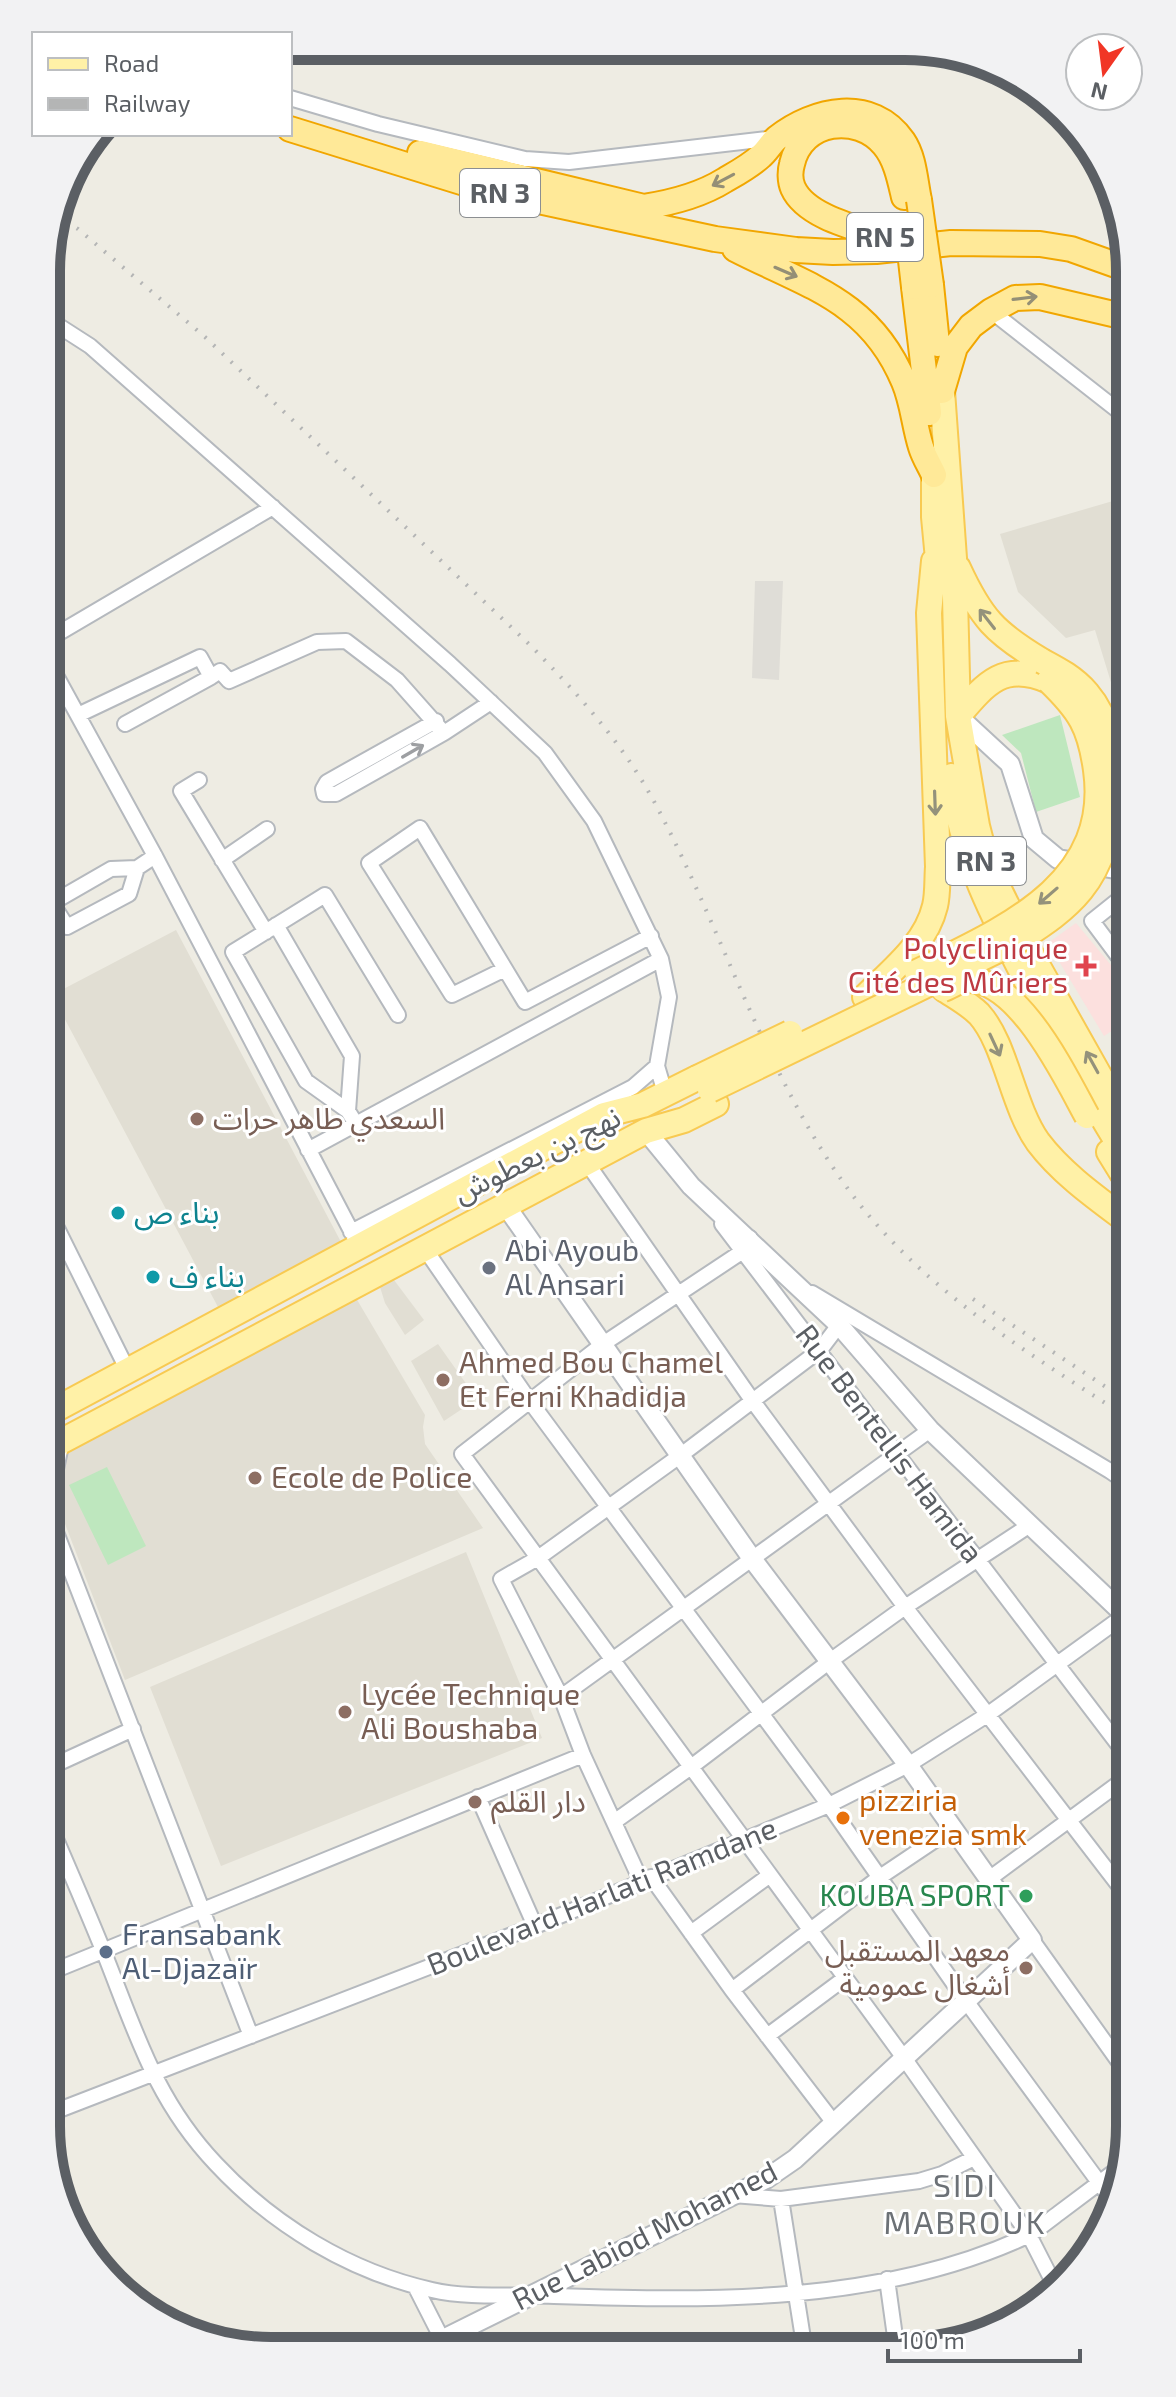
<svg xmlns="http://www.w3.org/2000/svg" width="1176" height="2397" viewBox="0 0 1176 2397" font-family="'Exo 2','Noto Sans Arabic',sans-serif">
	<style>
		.industrial { fill: #dfddd7 }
		.education { fill: #e1ded3 }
		.medical { fill: #fce0de }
		.green { fill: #bee7be }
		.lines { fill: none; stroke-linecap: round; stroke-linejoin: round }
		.minor-casing { stroke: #b5b9be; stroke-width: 18 }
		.tertiary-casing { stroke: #b5b9be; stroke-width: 22 }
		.primary-casing { stroke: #f8ca52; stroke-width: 28 }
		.trunk-casing { stroke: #f1a600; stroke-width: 28 }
		.minor { stroke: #fff; stroke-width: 14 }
		.tertiary { stroke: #fff; stroke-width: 18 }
		.primary { stroke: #fff1a7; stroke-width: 24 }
		.trunk { stroke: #ffe998; stroke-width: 24 }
		.rail { stroke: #b4b5b5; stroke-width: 4; stroke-dasharray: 2 10; stroke-linecap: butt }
		.primary-bridge-casing { stroke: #f8ca52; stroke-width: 28; stroke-linecap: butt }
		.trunk-bridge-casing { stroke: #f1a600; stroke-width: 28; stroke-linecap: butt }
		.primary-bridge { stroke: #fff1a7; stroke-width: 24 }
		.trunk-bridge { stroke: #ffe998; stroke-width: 24 }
		.oneway { stroke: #948f76 }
		.oneway2 { stroke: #94927b }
		.oneway3 { stroke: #9d9fa2 }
		.health-dot { fill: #e0444e; stroke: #fff; stroke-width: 3 }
		.education-dot { fill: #8d6e63; stroke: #fff; stroke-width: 3 }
		.culture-dot { fill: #0f9aa8; stroke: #fff; stroke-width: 3 }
		.worship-dot { fill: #6b7280; stroke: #fff; stroke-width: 3 }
		.food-dot { fill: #e8710a; stroke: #fff; stroke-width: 3 }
		.leisure-dot { fill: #2e9e5b; stroke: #fff; stroke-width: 3 }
		.service-dot { fill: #5c6f8a; stroke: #fff; stroke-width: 3 }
		.labels { text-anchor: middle; stroke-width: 6; stroke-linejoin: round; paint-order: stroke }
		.shield { fill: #fff; stroke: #8c8f92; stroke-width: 2 }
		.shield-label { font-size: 28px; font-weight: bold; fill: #5b5f64 }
		.health-label { font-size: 30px; fill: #be3a42; stroke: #fff; text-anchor: end }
		.education-label { font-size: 30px; fill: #785e54; stroke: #fff; text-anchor: start }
		.street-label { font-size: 30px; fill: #5b5f64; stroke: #fff }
		.culture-label { font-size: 30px; fill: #0d838f; stroke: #fff; text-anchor: start }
		.worship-label { font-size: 30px; fill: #5b616d; stroke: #fff; text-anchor: start }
		.food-label { font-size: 30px; fill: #c56008; stroke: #fff; text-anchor: start }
		.leisure-label { font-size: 30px; fill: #27864d; stroke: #fff; text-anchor: end }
		.service-label { font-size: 30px; fill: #4e5e75; stroke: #fff; text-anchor: start }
		.neighbourhood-label { font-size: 32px; letter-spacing: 2px; fill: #6c7176; stroke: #fff }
		.rim { fill: none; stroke: #5b5f64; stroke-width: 10 }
	</style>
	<rect width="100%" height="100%" fill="#eeece3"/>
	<!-- industrial -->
	<path class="industrial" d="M 755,581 L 783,581 L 779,680 L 752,678 Z"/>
	<!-- education -->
	<path class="education" d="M 1130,496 L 1130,684 L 1113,689 L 1095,630 L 1066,638 L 1018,592 L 1000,534 Z
		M 176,930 L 341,1242 L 218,1307 L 52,995 Z
		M 394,1280 L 424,1320 L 405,1335 L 385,1303 L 380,1287 Z
		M 356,1298 L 425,1415 L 423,1427 L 425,1444 L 483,1528 L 125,1680 L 57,1503 L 67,1453 L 89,1439 Z
		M 438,1344 L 477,1399 L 444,1421 L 411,1361 Z
		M 466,1552 L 542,1738 L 221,1866 L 150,1687 Z"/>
	<!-- medical -->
	<path class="medical" d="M 1076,923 L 1130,988 L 1130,1019 L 1104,1036 L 1048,943 Z"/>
	<!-- green -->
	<path class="green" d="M 1060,715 L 1080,797 L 1036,812 L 1021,753 L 1002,735 Z
		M 107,1467 L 146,1546 L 108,1565 L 69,1485 Z"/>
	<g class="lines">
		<defs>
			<path id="minor" d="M 290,98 L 378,124 L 525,159 L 569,162 L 776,138
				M 991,311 L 1130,420
				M 48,319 L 90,346 L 450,664 L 545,753 L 594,821 L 661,959 L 669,997 L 657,1066 L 665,1093
				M 47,640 L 273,507
				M 47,659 L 155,856 L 359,1246
				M 78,715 L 200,657 L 211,677 L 220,671 L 229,681 L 317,642 L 346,641 L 397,680 L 444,733 L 491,702
				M 436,721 L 327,782 L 323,789 L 324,794 L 336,794 L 444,733
				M 125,724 L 211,677
				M 199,780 L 181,791 L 266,932
				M 222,860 L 267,829
				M 137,868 L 129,894 L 67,927 L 52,903 L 111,869 L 137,868 L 155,856
				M 276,925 L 352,1056 L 348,1111
				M 505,969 L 452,995 L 369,863 L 420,828 L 525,1002 L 651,936
				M 1130,972 L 1092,921 L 1127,893 L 1130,896
				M 1130,1041 L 1127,1034 L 1130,1031
				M 356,1124 L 348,1111 L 306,1081 L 233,952 L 325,895 L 398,1015
				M 308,1150 L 661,959
				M 587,1163 L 752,1400 L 905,1607 L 1130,1900
				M 47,1208 L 128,1371
				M 722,1224 L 1130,1760
				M 351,1232 L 633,1087 L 657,1066
				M 750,1238 L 743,1251 L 603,1344 L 462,1454 L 904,2058 L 1029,2235 L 1054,2284
				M 425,1249 L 529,1400 L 829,1805 L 966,2001 L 1109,2196
				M 812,1293 L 1110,1471 L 1130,1485
				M 47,1509 L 251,2036
				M 47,1511 L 62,1441
				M 561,1697 L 930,1430
				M 46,1769 L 133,1729
				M 478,1797 L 535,1926
				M 46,1816 C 66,1862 86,1908 105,1955 C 136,2033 156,2101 216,2164 C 273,2225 350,2272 432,2290 C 471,2299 514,2294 554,2296 C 711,2301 879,2304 1025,2237 C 1037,2231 1048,2221 1059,2213 C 1079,2198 1099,2183 1119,2168
				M 614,1822 L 691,1767 L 830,1661 L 905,1607 L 1030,1525
				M 651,1877 L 732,1990 L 834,2123
				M 989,1879 L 1130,1775
				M 641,1881 L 583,1755 L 561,1697 L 501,1579 L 538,1558 L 681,1455 L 820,1350 L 839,1325
				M 691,1933 L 770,1875
				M 1032,1940 L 1129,2076
				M 46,1974 L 583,1755
				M 732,1990 L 880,1877 L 953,1828
				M 767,2036 L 845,1978
				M 46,2115 L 535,1926 L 829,1805 L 908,1765 L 987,1715 L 1125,1615
				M 733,2195 L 781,2199 L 919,2181 L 942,2174 L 974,2158
				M 781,2199 L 805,2351
				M 887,2279 L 897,2351
				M 415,2286 L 442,2339"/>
			<path id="tertiary" d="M 958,716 L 1010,764 L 1034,839 L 1058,859 L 1115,869 L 1130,864
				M 646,1131 L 691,1186 L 839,1325 L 930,1430 L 1130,1620
				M 421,2350 L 766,2179 L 795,2159 L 1032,1940 L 908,1765 L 753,1560 L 506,1206"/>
			<path id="primary" d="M 942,391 L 954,558 L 958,716 L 977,826 L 987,865 L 1031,954 L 1130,1130
				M 934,477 L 934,517 L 940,580
				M 958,568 C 981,618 995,633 1042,661
				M 958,716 C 986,683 1004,661 1049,681
				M 952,776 C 962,858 990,910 1027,982 C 1059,1043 1094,1104 1130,1163
				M 944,989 C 956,997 969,1004 979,1014 C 1006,1044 1012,1105 1038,1142 C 1062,1174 1098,1199 1130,1223
				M 865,997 C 892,970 926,944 935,906 C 938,894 937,879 938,867 L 929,613 L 934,561
				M 1109,1152 L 1130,1186
				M 47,1414 L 604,1115 L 643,1105 L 697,1078
				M 47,1449 L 646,1131 L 684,1120 L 716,1104"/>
			<path id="trunk" d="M 290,129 L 487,190 L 715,239 L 796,250 L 833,252 L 876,251 L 951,243 L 1040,244 L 1071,249 L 1130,270
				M 420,153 L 648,208
				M 643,207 C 670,203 701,195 725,180 C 737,173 750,166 761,156 C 767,151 771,143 777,138 C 814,109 872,96 903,141 C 914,157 915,181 919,200
				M 884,237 C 857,228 806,217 793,188 C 790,181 790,171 792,164 C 802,120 857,113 884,145 C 896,159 900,180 904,197
				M 735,249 C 807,286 870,300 904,382 C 913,403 914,425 921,447 C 924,457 930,466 934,475
				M 931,285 L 937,344
				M 914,287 L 929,413
				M 942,391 L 955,347 L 971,326 L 991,311 L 1015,298 L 1040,297 L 1130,318"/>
		</defs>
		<!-- minor casing -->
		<use href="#minor" class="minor-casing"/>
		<!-- tertiary casing -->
		<use href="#tertiary" class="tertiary-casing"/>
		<!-- primary casing -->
		<use href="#primary" class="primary-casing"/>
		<!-- trunk casing -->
		<use href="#trunk" class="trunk-casing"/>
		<!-- minor -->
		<use href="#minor" class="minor"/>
		<!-- tertiary -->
		<use href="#tertiary" class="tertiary"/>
		<!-- primary -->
		<use href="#primary" class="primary"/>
		<!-- trunk -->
		<use href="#trunk" class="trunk"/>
		<!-- rail -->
		<path class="rail" d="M 56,216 L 78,229 L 205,337 L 531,646 C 579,695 625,746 657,807 C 725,935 771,1093 861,1206 C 933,1296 1034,1357 1130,1419
			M 973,1299 L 1130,1403"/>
		<defs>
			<path id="primary-bridge" d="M 917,972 C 1002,930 1112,885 1096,770 C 1090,727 1080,711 1049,681
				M 943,989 C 949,987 955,983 960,981 C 1015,969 1066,1078 1087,1116
				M 697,1078 L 790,1033
				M 710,1090 L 1019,940 C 1042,925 1064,911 1081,890 C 1120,842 1129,742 1087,693 C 1074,678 1059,670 1042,661"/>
			<path id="trunk-bridge" d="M 919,200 L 931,285
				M 908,234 L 914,287"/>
		</defs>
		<!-- primary-bridge casing -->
		<use href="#primary-bridge" class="primary-bridge-casing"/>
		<!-- trunk-bridge casing -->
		<use href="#trunk-bridge" class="trunk-bridge-casing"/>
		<!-- primary-bridge -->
		<use href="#primary-bridge" class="primary-bridge"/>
		<!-- trunk-bridge -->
		<use href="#trunk-bridge" class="trunk-bridge"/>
	</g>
	<!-- one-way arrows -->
	<defs><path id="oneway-shaft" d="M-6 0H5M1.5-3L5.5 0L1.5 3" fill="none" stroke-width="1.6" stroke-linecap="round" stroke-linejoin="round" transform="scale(2)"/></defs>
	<g class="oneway">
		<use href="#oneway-shaft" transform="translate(723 180) rotate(152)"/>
		<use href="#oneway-shaft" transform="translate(786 272) rotate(23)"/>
		<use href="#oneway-shaft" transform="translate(1025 298) rotate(-7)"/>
	</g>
	<g class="oneway2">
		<use href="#oneway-shaft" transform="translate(987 619) rotate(-128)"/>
		<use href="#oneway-shaft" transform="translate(935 803) rotate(88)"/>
		<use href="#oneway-shaft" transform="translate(1048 896) rotate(139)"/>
		<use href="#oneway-shaft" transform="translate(995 1045) rotate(65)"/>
		<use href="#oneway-shaft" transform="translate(1092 1062) rotate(-119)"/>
	</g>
	<use class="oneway3" href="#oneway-shaft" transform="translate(413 751) rotate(-30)"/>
	<!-- markers -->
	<path class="health-dot" d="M1082 954h8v8h8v8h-8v8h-8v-8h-8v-8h8z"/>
	<g class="education-dot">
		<circle cx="197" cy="1119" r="8"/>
		<circle cx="443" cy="1380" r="8"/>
		<circle cx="255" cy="1478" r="8"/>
		<circle cx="345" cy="1712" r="8"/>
		<circle cx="475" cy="1802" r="8"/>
		<circle cx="1026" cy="1968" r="8"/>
	</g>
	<g class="culture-dot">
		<circle cx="118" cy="1213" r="8"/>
		<circle cx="153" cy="1277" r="8"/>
	</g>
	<circle class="worship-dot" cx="489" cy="1268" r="8"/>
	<circle class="food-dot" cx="843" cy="1818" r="8"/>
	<circle class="leisure-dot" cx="1026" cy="1896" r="8"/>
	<circle class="service-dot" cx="106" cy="1952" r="8"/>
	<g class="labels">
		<!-- shield labels -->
		<g class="shield">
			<rect x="460" y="169" width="80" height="48" rx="6"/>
			<rect x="847" y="213" width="76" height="48" rx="6"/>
			<rect x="946" y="837" width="80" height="48" rx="6"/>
		</g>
		<g class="shield-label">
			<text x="500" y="203">RN 3</text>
			<text x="885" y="247">RN 5</text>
			<text x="986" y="871">RN 3</text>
		</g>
		<!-- health labels -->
		<g class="health-label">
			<text x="1068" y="959">Polyclinique<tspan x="1068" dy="34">Cité des Mûriers</tspan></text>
		</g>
		<!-- education labels -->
		<g class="education-label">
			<text x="213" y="1129">السعدي طاهر حرات</text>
			<text x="459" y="1373">Ahmed Bou Chamel<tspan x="459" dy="34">Et Ferni Khadidja</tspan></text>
			<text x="271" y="1488">Ecole de Police</text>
			<text x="361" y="1705">Lycée Technique<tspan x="361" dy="34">Ali Boushaba</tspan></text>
			<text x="491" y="1812">دار القلم</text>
			<text x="1010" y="1961" text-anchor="end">معهد المستقبل<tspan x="1010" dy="34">أشغال عمومية</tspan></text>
		</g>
		<!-- street labels -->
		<g class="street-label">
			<text transform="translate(537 1155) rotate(-26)" y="10">نهج بن بعطوش</text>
			<text transform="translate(889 1444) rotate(53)" y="10">Rue Bentellis Hamida</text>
			<text transform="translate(602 1897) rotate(-22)" y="10">Boulevard Harlati Ramdane</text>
			<text transform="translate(645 2236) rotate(-27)" y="10">Rue Labiod Mohamed</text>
		</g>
		<!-- culture labels -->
		<g class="culture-label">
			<text x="134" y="1223">بناء ص</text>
			<text x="169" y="1287">بناء ف</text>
		</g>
		<!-- worship labels -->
		<g class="worship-label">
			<text x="505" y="1261">Abi Ayoub<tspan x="505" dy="34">Al Ansari</tspan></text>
		</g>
		<!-- food labels -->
		<g class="food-label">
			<text x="859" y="1811">pizziria<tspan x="859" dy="34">venezia smk</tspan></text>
		</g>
		<!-- leisure labels -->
		<g class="leisure-label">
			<text x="1010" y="1906">KOUBA SPORT</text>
		</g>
		<!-- service labels -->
		<g class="service-label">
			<text x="122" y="1945">Fransabank<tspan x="122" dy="34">Al-Djazaïr</tspan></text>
		</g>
		<!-- neighbourhood labels -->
		<g class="neighbourhood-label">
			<text x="965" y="2197">SIDI<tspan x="965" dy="37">MABROUK</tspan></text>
		</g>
	</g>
	<!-- crop -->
	<path d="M0 0H1176V2397H0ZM271 60H905A211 211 0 0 1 1116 271V2126A211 211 0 0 1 905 2337H271A211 211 0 0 1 60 2126V271A211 211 0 0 1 271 60Z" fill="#f2f2f3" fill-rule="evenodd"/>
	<path class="rim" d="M271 60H905A211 211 0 0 1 1116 271V2126A211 211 0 0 1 905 2337H271A211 211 0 0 1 60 2126V271A211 211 0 0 1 271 60Z"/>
	<!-- legend -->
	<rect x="32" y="32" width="260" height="104" fill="#ffffff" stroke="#bdbfc1" stroke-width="2"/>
	<rect x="48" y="58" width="40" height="12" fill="#fff1a7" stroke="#bdbfc1" stroke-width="2"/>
	<text x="104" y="72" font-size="24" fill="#5b5f64">Road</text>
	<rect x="48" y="98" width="40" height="12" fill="#b4b5b5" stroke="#bdbfc1" stroke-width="2"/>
	<text x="104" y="112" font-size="24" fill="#5b5f64">Railway</text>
	<!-- north arrow -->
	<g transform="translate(1104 72) rotate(194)"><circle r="38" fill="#ffffff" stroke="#bdbfc1" stroke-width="2"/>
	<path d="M0-6L14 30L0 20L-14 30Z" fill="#f13626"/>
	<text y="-12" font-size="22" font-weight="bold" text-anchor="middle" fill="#5b5f64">N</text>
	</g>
	<!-- scale -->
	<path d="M888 2349v12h192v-12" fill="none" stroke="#5b5f64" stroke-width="4"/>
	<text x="900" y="2349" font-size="24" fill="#5b5f64" stroke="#ffffff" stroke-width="6" paint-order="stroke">100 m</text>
</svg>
